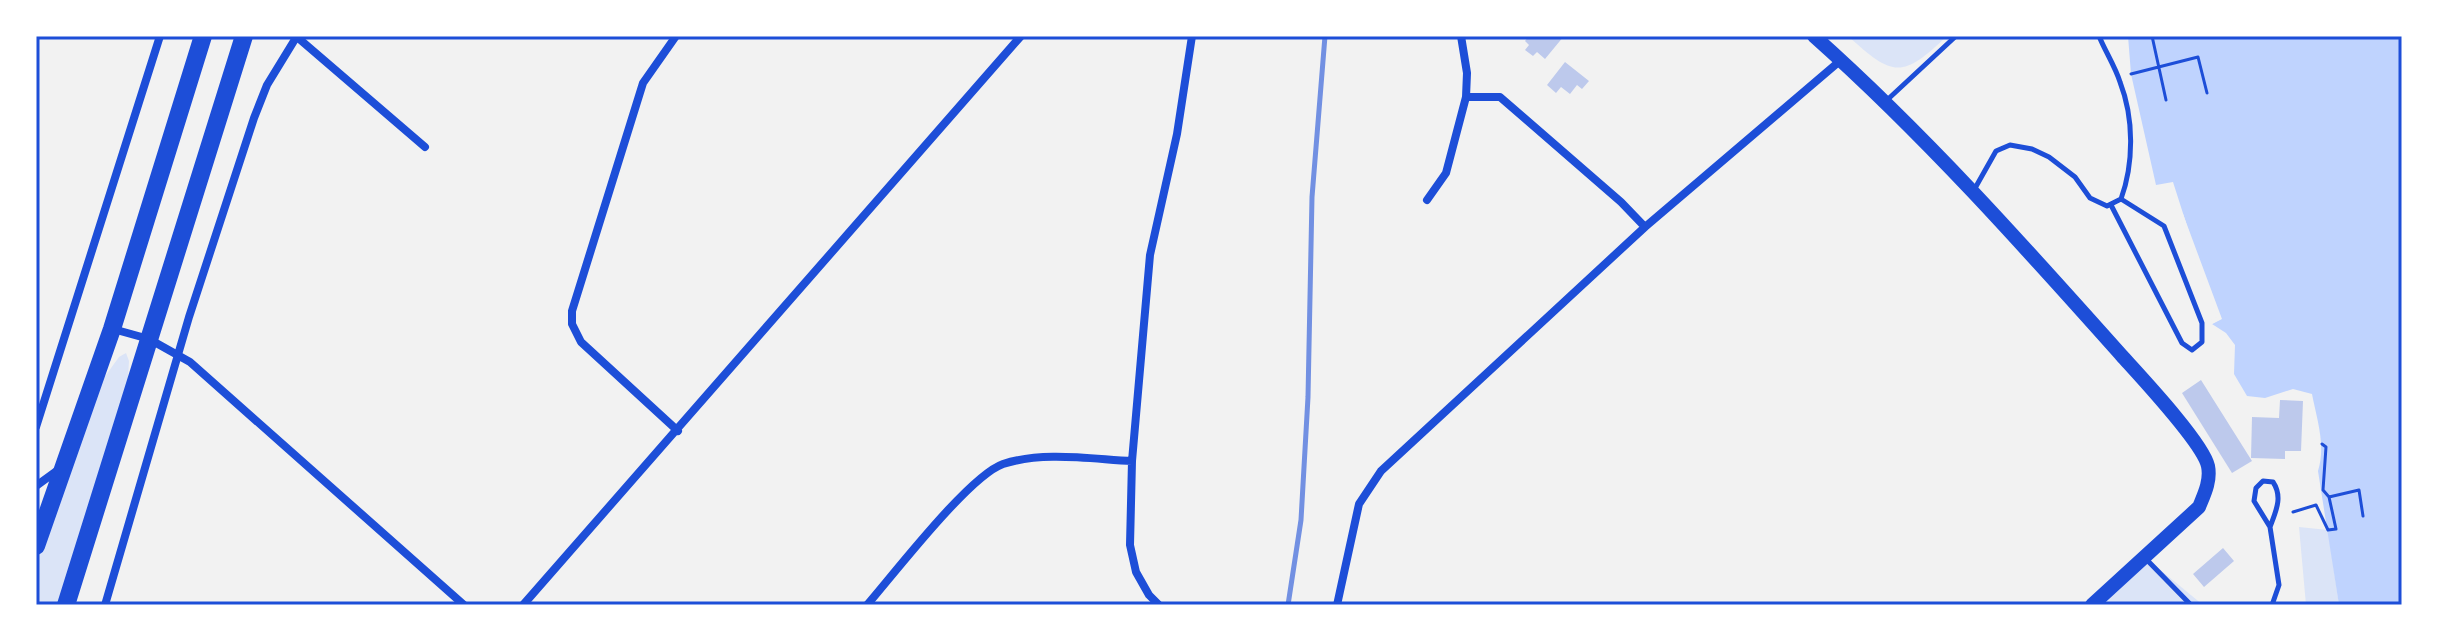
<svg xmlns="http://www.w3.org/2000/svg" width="2438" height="641" viewBox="0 0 2438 641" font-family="Ubuntu,sans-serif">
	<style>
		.green { fill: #dbe4f7 }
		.water { fill: #bfd3fe }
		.pier { fill: #f2f2f2 }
		.building { fill: #bdc9ec }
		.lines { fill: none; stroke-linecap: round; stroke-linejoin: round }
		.path { stroke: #1d4ed8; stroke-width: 3 }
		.service { stroke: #1d4ed8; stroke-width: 5 }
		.minor { stroke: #1d4ed8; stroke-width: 8 }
		.tertiary { stroke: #1d4ed8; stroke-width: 14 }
		.trunk { stroke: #1d4ed8; stroke-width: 18 }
		.rail { stroke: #7290e2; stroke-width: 5 }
		.neatline { fill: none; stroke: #1d4ed8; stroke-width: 3 }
	</style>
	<rect width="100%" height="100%" fill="#f2f2f2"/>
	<!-- green -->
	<path class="green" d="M 1848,36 L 1947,36 C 1902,79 1893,77 1848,36 Z
		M 126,353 L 129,361 L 126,411 L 66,605 L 36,605 L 36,548 L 85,404 L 119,357 Z
		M 2299,527 L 2328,530 L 2339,605 L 2306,605 Z
		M 2146,558 L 2203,605 L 2092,605 Z"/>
	<!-- water -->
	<path class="water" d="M 2128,36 L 2402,36 L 2402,605 L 2339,605 L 2318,471 C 2326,445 2317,420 2312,394 L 2293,389 L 2265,398 L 2247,396 L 2234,374 L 2235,345 L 2226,333 L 2212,324 L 2221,319 L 2196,254 L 2173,182 L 2156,185 L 2131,74 Z"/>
	<!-- pier -->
	<path class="pier" d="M 2183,214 L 2222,319 L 2212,324 L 2210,320 L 2217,317 L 2192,255 L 2179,216 Z"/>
	<!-- building -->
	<path class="building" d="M 1529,36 L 1564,36 L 1545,59 L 1537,52 L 1533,56 L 1525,50 L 1529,45 L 1525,41 Z
		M 1565,62 L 1589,81 L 1582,89 L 1577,85 L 1570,94 L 1561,87 L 1556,93 L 1547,85 Z
		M 2201,380 L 2252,461 L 2232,473 L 2182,393 Z
		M 2280,400 L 2303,401 L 2301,451 L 2285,451 L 2285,459 L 2251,458 L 2252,417 L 2279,418 Z
		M 2223,548 L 2234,561 L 2204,587 L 2193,574 Z"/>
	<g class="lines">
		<!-- path -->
		<path class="path" d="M 2152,36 L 2166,100
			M 2131,74 L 2198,57 L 2207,93
			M 2322,444 L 2326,447 L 2323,490 L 2329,497
			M 2293,512 L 2316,505 L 2328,530 L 2336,529 L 2329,497 L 2359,490 L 2363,516"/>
		<!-- service -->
		<path class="service" d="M 1886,101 L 1956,36
			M 1974,190 L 1996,151 L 2010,145 L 2032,149 L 2049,157 L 2075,177 L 2090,198 L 2107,206 L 2121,199 C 2134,163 2134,118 2120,82 C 2115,66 2105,51 2099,36
			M 2111,205 L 2182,343 L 2192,350 L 2202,342 L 2202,323 L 2164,226 L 2121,199
			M 2270,527 C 2276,511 2283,497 2273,482 L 2263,481 L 2256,488 L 2254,501 L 2270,527 L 2279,585 L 2272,605
			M 2146,559 L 2191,605"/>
		<!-- minor -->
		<path class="minor" d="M 676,36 L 643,83 L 572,311 L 572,324 L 581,342 L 678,431
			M 1461,36 L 1467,73 L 1466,97
			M 297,37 L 425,147
			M 1427,200 L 1446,173 L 1466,97 L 1500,97 L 1621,202 L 1645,227
			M 113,329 L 149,339 L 190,362 L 464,605
			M 36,427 L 160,36
			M 36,486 L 58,470
			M 105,605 L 189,317 L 254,118 L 267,85 L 297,36
			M 523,605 L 1021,36
			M 867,605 C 894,574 969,476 1003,464 C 1043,451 1091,459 1132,461
			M 1159,605 L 1149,595 L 1136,572 L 1130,545 L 1132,461 L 1150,255 L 1177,134 L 1192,36
			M 1337,605 L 1359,504 L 1381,471 L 1645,227 L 1841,60"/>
		<!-- tertiary -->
		<path class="tertiary" d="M 1814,36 C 1925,135 2023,245 2122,356 C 2141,377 2203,443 2208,466 C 2211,481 2204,495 2199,507 L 2092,605"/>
		<!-- trunk -->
		<path class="trunk" d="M 36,546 L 112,329 L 203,36
			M 66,605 L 244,36"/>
		<!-- rail -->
		<path class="rail" d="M 1288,605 L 1301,520 L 1308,397 L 1312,197 L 1325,36"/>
	</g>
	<!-- border -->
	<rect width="2438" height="641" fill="none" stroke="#ffffff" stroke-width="76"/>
	<rect x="38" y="38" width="2362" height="565" class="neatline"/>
</svg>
